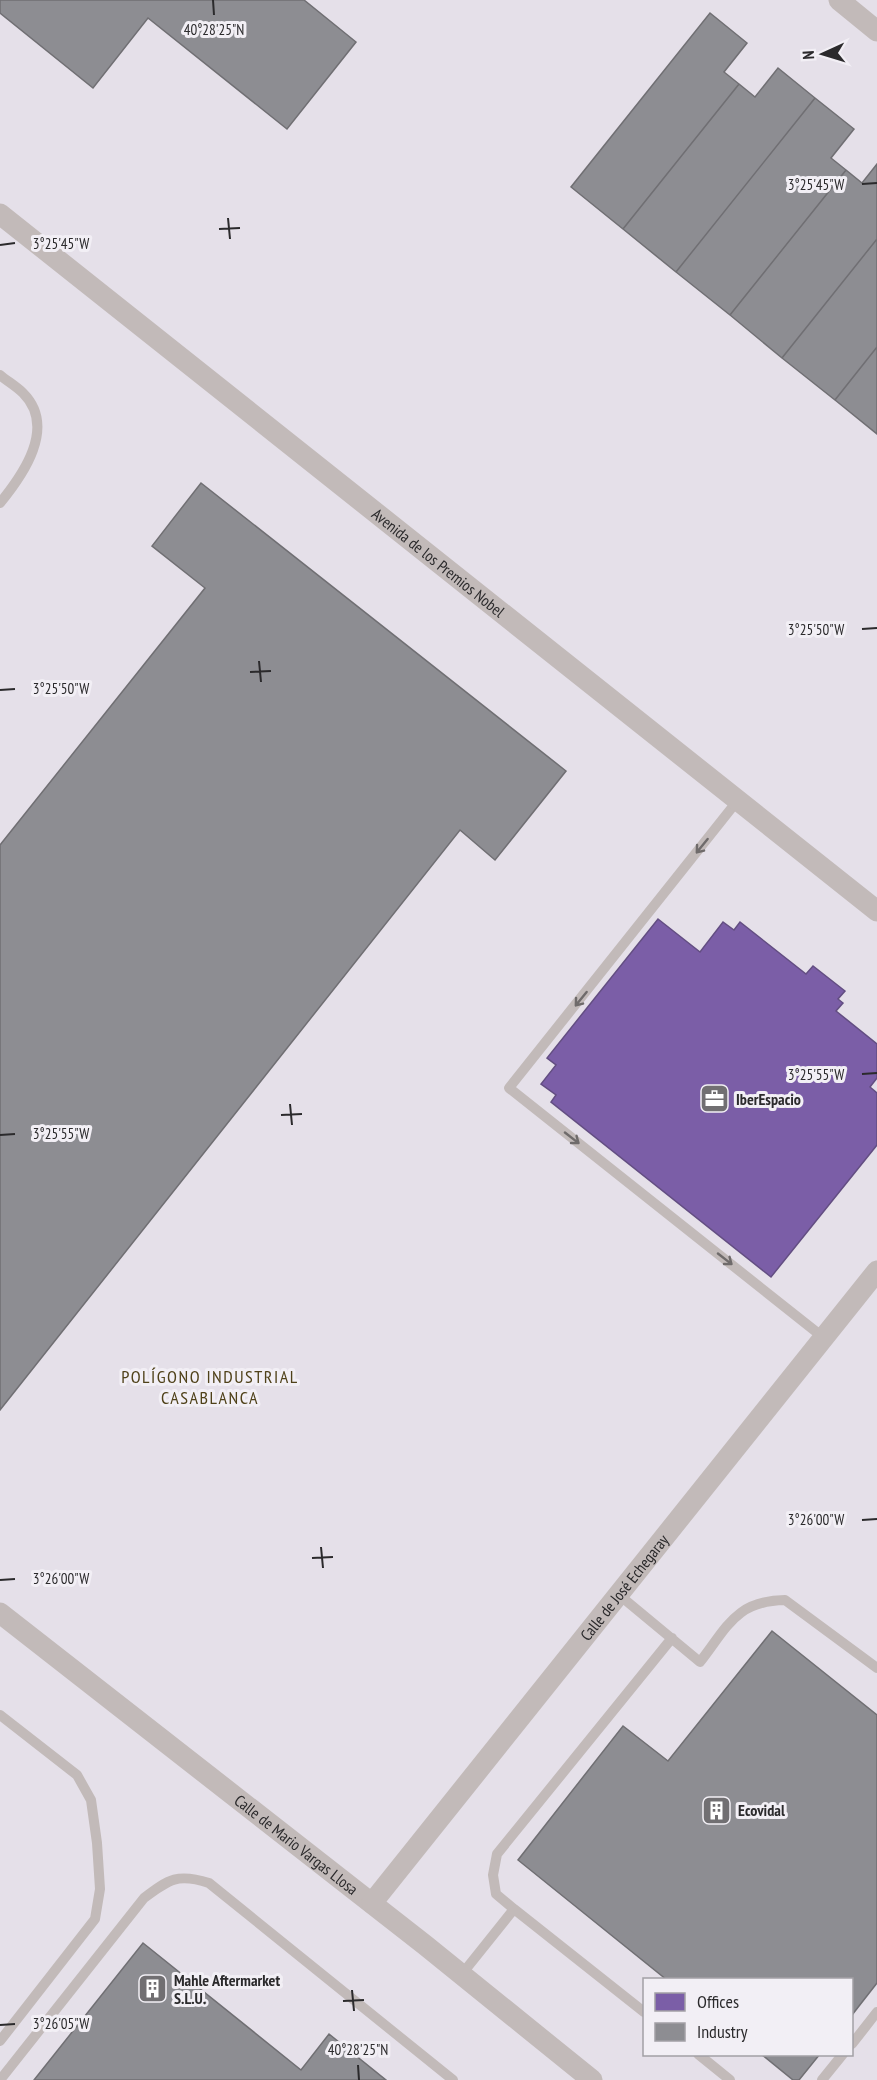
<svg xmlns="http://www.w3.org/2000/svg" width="877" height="2080" viewBox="0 0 877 2080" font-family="'PT Sans Narrow',sans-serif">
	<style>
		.built { fill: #e5e0e9; fill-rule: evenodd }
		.offices { fill: #7b5ea7; stroke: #634e82; stroke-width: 1.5 }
		.industry { fill: #8d8d92; stroke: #706f73; stroke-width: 1.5 }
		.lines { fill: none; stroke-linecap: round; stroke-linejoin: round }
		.service { stroke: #c2bab9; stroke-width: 10 }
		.minor { stroke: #c2bab9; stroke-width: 21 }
		.oneway { stroke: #6f6b6b }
		.ticks { fill: none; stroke: #2b2a2c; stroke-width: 2 }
		.labels { text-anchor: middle; stroke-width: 6; stroke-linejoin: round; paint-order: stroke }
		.street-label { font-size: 16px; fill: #2b2a2c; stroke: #f2eff5 }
		.poi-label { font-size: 16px; font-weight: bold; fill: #2b2a2c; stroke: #f2eff5; text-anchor: start }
		.neighbourhood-label { font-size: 18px; letter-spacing: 1.5px; fill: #4f4119; stroke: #f2eff5 }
		.ticks-label { font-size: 15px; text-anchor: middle; fill: #2b2a2c; stroke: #f2eff5; stroke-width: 6; stroke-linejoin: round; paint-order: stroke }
	</style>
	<rect width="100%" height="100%" fill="#f2f0f4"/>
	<!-- built -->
	<path class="built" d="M 0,0 L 877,0 L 877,2080 L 0,2080 ZM 644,1980 L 852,1980 L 852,2054 L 644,2054 Z"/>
	<!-- offices -->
	<path class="offices" d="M 658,919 L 700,952 L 723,922 L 734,930 L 740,922 L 806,974 L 813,966 L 845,991 L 838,999 L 843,1003 L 836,1011 L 877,1044 L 877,1078 L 870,1087 L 877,1093 L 877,1145 L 771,1277 L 551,1102 L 556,1095 L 541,1084 L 556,1065 L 547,1058 Z"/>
	<!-- industry -->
	<path class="industry" d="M 0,0 L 304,0 L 356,42 L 287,129 L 148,18 L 93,88 L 0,13 Z
		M 710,13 L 747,43 L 724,72 L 739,84 L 623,229 L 571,187 Z
		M 778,68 L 815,98 L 676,272 L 623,229 L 739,84 L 755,97 Z
		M 815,98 L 854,129 L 831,158 L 846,170 L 730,315 L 676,272 Z
		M 877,164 L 877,239 L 782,358 L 730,315 L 846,170 L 862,183 Z
		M 877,239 L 877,347 L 835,400 L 782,358 Z
		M 877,347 L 877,434 L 835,400 Z
		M 201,483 L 566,771 L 495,860 L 460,830 L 0,1410 L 0,845 L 205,588 L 152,546 Z
		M 201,483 L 566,771 L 495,860 L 460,830 L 0,1410 L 0,845 L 205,588 L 152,546 Z
		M 772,1631 L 877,1715 L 877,1983 L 852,2015 L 852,1980 L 667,1980 L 518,1860 L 623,1726 L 668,1761 Z
		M 143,1943 L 301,2070 L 329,2034 L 386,2080 L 34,2080 Z
		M 761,2054 L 820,2054 L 799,2080 L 793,2080 Z"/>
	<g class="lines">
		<!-- service -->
		<path class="service" d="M 0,375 C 7,381 16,386 23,393 C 57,427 23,475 0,503
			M 738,800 L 509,1088 L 824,1338
			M 618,1594 L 700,1662 C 728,1626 736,1601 785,1600 L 877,1668
			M 0,1715 L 77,1775 L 91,1800 L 97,1843 L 100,1889 L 95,1919 L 0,2041
			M 514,1909 L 496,1894 L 493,1875 L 497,1854 L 672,1638
			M 462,1974 L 514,1909 L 644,2012
			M 852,2044 L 877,2012
			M 698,2054 L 730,2080
			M 0,2080 L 144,1898 C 169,1879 178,1873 209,1883 L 453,2080
			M 822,2080 L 843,2054"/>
		<!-- minor -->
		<g class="minor">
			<path d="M 839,0 L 877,31"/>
			<path id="s1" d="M 0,214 L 877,911"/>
			<path id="s2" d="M 0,1613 L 425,1945 L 592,2080"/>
			<path id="s3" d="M 372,1903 L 877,1271"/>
		</g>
	</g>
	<!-- one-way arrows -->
	<defs><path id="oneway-shaft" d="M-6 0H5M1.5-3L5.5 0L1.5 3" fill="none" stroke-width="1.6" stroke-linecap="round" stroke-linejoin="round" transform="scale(1.5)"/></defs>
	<g class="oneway">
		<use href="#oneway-shaft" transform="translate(702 846) rotate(129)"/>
		<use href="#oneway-shaft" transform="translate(581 999) rotate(129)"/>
		<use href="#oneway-shaft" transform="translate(572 1138) rotate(38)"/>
		<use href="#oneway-shaft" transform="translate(725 1259) rotate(38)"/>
	</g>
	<!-- ticks -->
	<path class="ticks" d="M 213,0 L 214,15M 862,184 L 877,183M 228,218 L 230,239M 219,229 L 240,228M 0,245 L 15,243M 862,629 L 877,628M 259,661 L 261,682M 250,672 L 271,671M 0,690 L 15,689M 862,1074 L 877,1073M 290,1104 L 292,1125M 281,1115 L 302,1114M 0,1135 L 15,1134M 862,1520 L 877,1519M 321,1547 L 323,1568M 312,1558 L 333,1557M 0,1580 L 15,1579M 352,1990 L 354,2011M 343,2001 L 364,2000M 0,2025 L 15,2024M 358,2065 L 359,2080"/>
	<!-- icons -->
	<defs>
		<symbol id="office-square" viewBox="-11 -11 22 22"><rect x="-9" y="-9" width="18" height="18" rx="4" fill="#716f72" stroke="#f2eff5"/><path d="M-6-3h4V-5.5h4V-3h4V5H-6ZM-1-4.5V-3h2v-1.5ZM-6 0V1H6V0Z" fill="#fff"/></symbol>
		<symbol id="building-square" viewBox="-11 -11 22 22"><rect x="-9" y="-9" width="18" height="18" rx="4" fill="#716f72" stroke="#f2eff5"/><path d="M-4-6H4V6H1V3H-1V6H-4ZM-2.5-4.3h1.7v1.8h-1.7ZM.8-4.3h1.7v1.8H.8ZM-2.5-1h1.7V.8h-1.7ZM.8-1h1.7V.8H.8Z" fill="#fff"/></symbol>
	</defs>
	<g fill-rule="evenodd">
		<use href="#office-square" x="698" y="1082" width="33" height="33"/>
		<use href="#building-square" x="700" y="1794" width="33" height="33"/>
		<use href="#building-square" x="136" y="1972" width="33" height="33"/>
	</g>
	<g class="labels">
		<!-- street labels -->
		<g class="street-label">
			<text dy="6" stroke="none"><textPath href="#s1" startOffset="560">Avenida de los Premios Nobel</textPath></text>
			<text dy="6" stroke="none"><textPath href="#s3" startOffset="404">Calle de José Echegaray</textPath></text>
			<text dy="6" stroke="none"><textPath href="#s2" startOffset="376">Calle de Mario Vargas Llosa</textPath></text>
		</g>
		<!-- poi labels -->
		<g class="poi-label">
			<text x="736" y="1105">IberEspacio</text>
			<text x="738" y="1816">Ecovidal</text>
			<text x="174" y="1986">Mahle Aftermarket<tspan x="174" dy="18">S.L.U.</tspan></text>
		</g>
		<!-- neighbourhood labels -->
		<g class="neighbourhood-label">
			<text x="210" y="1383">POLÍGONO INDUSTRIAL<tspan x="210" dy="21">CASABLANCA</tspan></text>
		</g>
	</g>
	<g class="ticks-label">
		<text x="214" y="35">40°28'25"N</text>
		<text x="816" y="190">3°25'45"W</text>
		<text x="61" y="249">3°25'45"W</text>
		<text x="816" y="635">3°25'50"W</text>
		<text x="61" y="694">3°25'50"W</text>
		<text x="816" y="1080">3°25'55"W</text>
		<text x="61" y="1139">3°25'55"W</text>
		<text x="816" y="1525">3°26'00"W</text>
		<text x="61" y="1584">3°26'00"W</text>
		<text x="61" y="2029">3°26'05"W</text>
		<text x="358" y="2055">40°28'25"N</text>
	</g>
	<!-- legend -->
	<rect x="643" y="1978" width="210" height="78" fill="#f2eff5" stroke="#a2a0a5" stroke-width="1.5"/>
	<rect x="655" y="1993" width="30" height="18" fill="#7b5ea7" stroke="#a2a0a5" stroke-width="1.5"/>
	<text x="697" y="2008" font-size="18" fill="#2b2a2c">Offices</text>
	<rect x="655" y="2023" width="30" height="18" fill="#8d8d92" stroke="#a2a0a5" stroke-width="1.5"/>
	<text x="697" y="2038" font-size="18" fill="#2b2a2c">Industry</text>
	<!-- north arrow -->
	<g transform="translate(823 54) rotate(266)" stroke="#f2eff5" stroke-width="4.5" paint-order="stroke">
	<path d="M0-4.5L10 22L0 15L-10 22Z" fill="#2b2a2c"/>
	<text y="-9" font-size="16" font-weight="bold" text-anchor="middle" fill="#2b2a2c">N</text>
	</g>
</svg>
